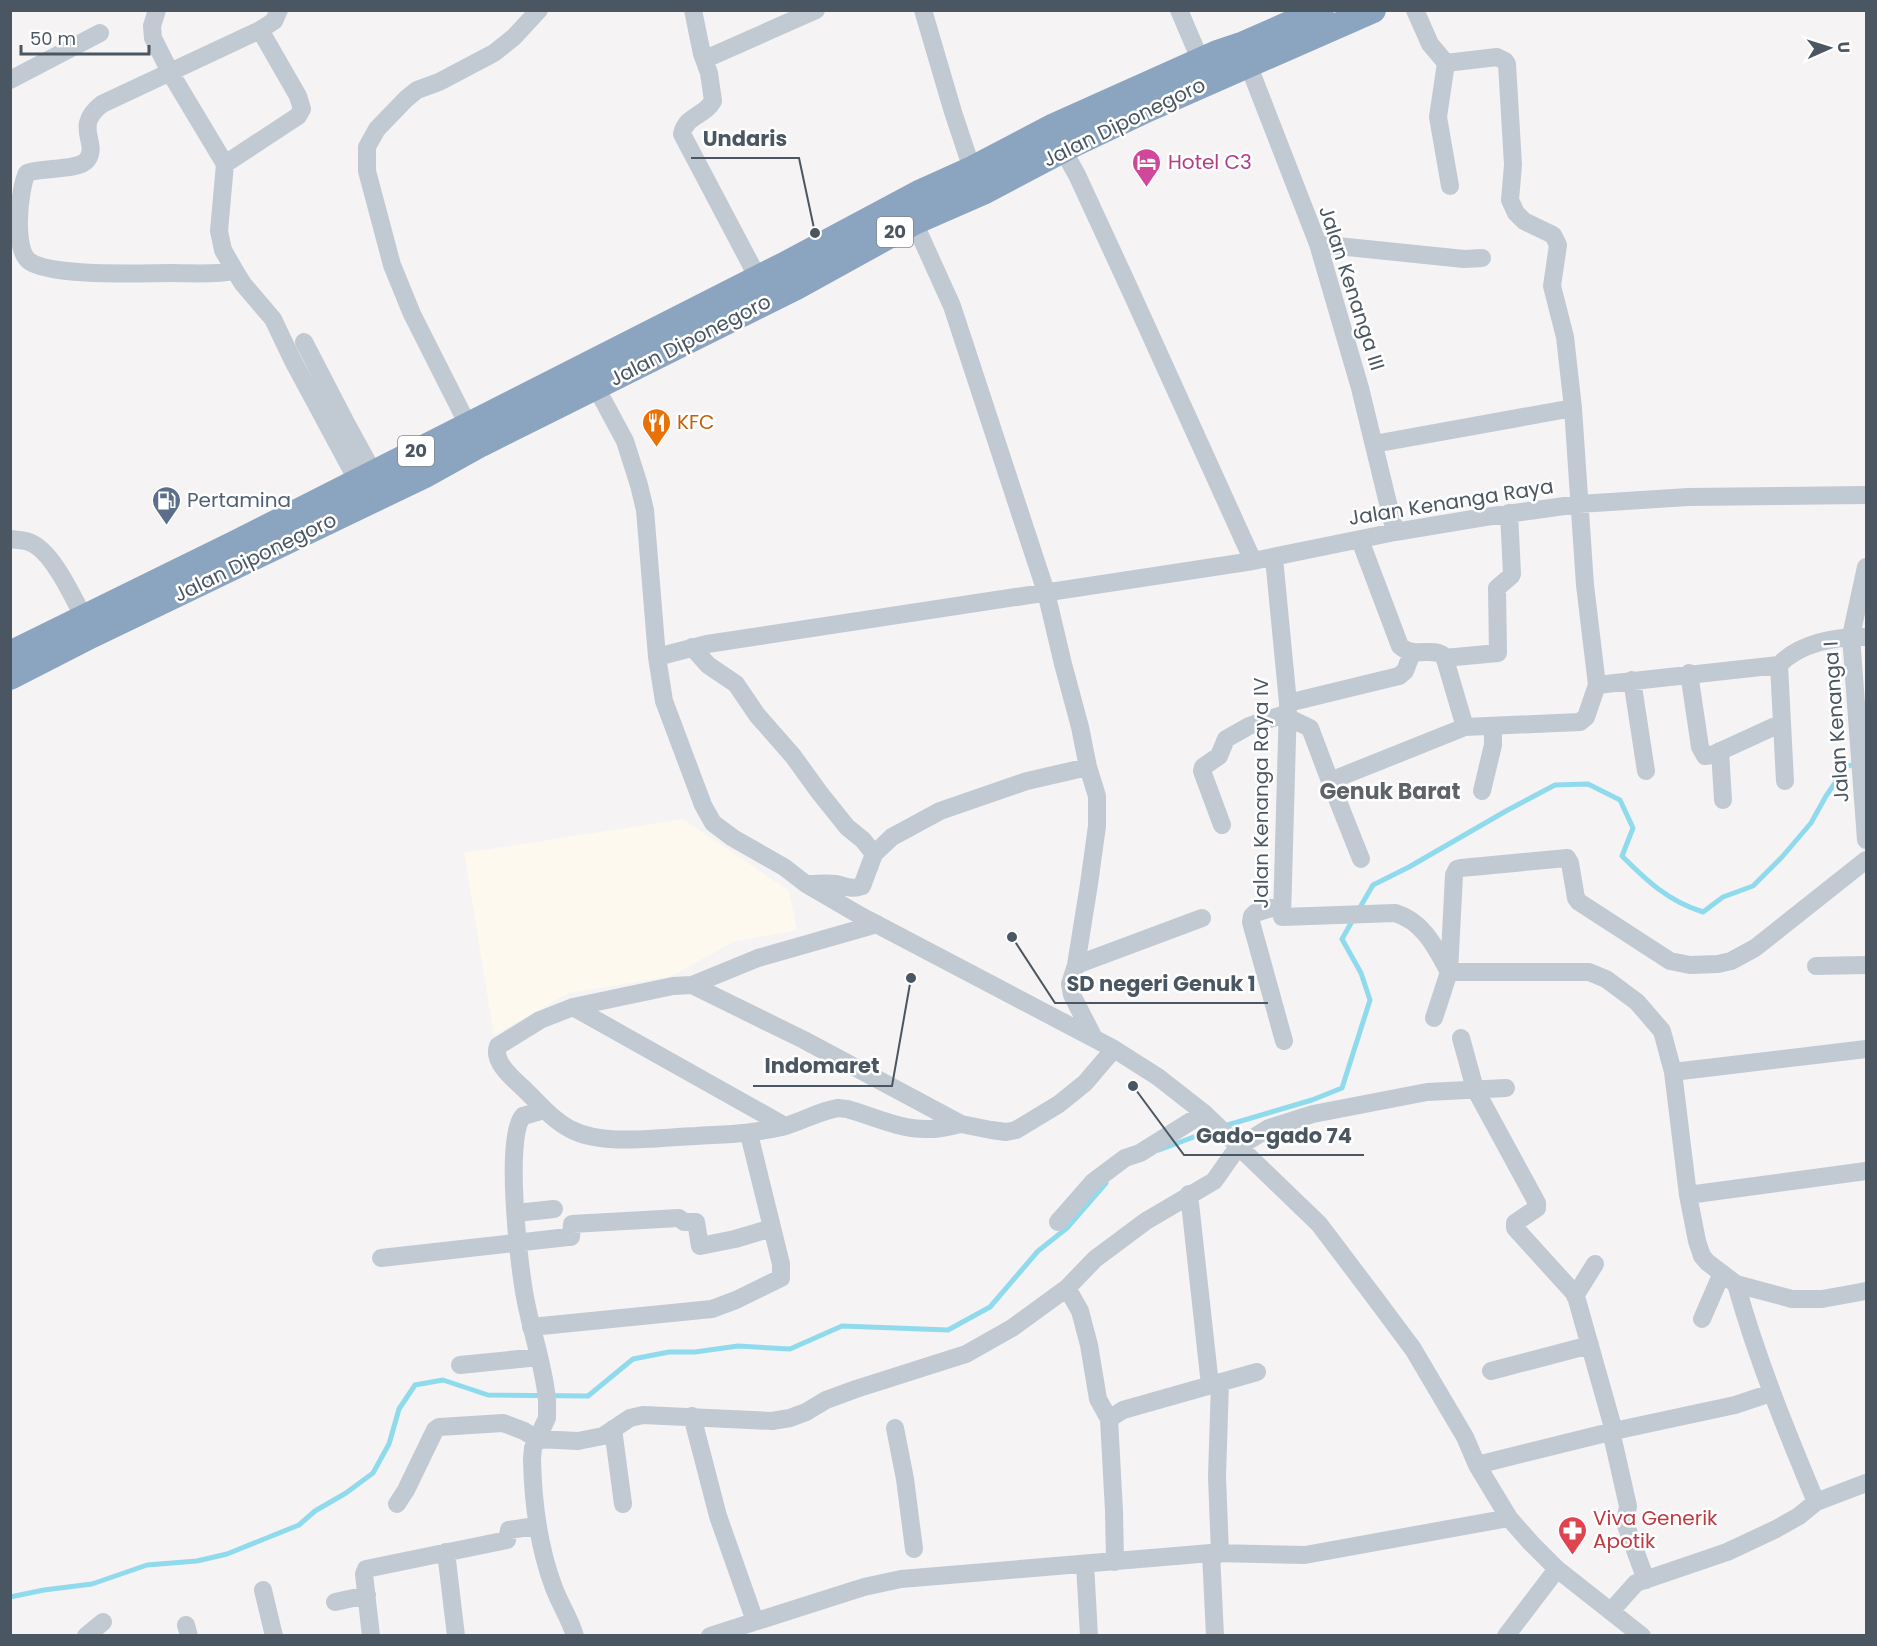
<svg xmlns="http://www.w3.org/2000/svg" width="1877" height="1646" viewBox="0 0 1877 1646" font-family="Poppins,sans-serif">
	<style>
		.commercial { fill: #fdf9ef }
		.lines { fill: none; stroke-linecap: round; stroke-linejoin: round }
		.stream { stroke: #90daee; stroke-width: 5 }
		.minor { stroke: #c1cad2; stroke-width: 18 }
		.highway { stroke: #8ba5c1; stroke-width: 26 }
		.labels { text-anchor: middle; stroke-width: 5; stroke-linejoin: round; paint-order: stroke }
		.shield { fill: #fff; stroke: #808990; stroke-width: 1.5 }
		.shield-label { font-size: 18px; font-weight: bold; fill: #4a5661 }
		.street-label { font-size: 20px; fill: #4a5661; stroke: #fff }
		.hotel-label { font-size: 20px; fill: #b23c85; stroke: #fff; text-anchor: start }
		.food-label { font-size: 20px; fill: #c56008; stroke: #fff; text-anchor: start }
		.service-label { font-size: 20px; fill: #4e5e75; stroke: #fff; text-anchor: start }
		.health-label { font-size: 20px; fill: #be3a42; stroke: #fff; text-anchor: start }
		.quarter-label { font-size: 22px; font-weight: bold; fill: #5f6368; stroke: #fff }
		.leader { fill: none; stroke: #4a5661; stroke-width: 2 }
		.callout-dot { fill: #4a5661; stroke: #fff; stroke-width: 2 }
		.callout-label { font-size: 21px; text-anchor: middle; font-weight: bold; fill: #4a5661; stroke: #fff; stroke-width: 5; stroke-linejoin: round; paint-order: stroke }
	</style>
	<rect width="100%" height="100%" fill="#f5f3f3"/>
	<!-- commercial -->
	<path class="commercial" d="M 683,819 L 789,891 L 797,930 L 733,942 L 672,976 L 569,993 L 494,1035 L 464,853 Z"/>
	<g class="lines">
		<!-- stream -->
		<path class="stream" d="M 1359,909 L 1373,885 L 1409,867 L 1506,811 L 1555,785 L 1588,784 L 1620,800 L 1633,828 L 1622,856 C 1647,881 1668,901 1703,912 L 1723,897 L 1753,886 L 1782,857 L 1811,823 L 1826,796 L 1846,767 L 1857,763
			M 1224,1126 L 1312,1100 L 1342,1088 L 1370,1000 L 1361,973 L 1342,939 L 1354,918
			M 1159,1150 L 1215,1129
			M 10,1597 L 44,1590 L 92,1584 L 147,1565 L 197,1561 L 227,1554 L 299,1525 L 315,1511 L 346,1493 L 373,1473 L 389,1444 L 399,1409 L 415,1385 L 443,1380 L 488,1395 L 588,1396 L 633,1359 L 669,1352 L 695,1352 L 738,1346 L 790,1349 L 842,1326 L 948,1330 L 990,1307 L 1038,1251 L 1067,1228 L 1106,1183"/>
		<!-- minor -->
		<path class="minor" d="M 157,10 L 152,26 L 153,38 L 171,74 L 225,164 L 219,231 L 223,250 L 235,271
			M 279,10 L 274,21 L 260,30 L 102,104 C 72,127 100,143 87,160 C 78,171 42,167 27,173 C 19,189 13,249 29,261 C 51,277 141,273 171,273 C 192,273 214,275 235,271 L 243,284 L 273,319 L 292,359 L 357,480
			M 693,10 L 702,54 L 709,73 L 713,101 C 705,116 686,115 682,134 L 758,278
			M 923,10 L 953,112 L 972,169
			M 1179,10 L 1205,71
			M 1415,10 L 1430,44 L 1446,63 L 1497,57 L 1505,61 L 1507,64 L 1513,165 L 1510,200 L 1516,213 L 1524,221 L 1553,235 L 1558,245 L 1552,286 L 1565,337 L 1573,408 L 1585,585 L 1597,685 L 1779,665
			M 702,54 L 710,57 L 816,10
			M 1446,63 L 1438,117 L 1450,186
			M 1248,64 L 1318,244 L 1360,388 L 1395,532
			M 10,80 L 100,33
			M 1063,150 L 1077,175 L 1131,292 L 1253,561
			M 225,164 L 298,116 L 302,109 L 298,96 L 260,30
			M 914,222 L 952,306 L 1046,592 L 1063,664 L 1080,727 L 1088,767 L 1097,796 L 1097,826 L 1089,884 L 1076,965 L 1070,984 L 1072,995 L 1094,1038
			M 1318,244 L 1464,259 L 1482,258
			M 304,342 L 345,421 L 373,472
			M 590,376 L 625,441 L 639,485 L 645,510 L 657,657 L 664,701 L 703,805 L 713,823 L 733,838 L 784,867 L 806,884 L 861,916 L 1114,1049 L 1158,1077 L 1204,1113 L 1319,1224 L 1375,1298 L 1413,1349 L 1465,1437 L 1477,1465 L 1509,1518 L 1531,1543 L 1557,1569 L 1642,1636
			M 468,425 L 412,314 L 392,265 L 367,171 L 367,147 L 377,129 L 406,99 L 417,90 L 439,82 L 494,53 L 514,37 L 539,10
			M 1374,444 L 1573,408
			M 10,539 C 16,540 24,540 29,542 C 52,550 73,597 84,618
			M 1360,540 L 1400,646 C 1415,659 1432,646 1444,656 L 1465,727 L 1580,722 L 1586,717 L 1597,685
			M 1274,558 L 1288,703 L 1282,917 L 1395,913 C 1423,921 1436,948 1449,972 L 1589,972 L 1606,979 L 1637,1002 L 1662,1031 L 1673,1072 L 1688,1195 L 1697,1241 L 1702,1256 L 1707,1262 L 1736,1284 L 1792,1299 L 1822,1299 L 1866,1291
			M 1866,567 L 1851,636 L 1866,840
			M 692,647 L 708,665 L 736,684 L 757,715 L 793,756 L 819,792 L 847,827 L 863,840 L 874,854
			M 657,657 L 707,644 L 1253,561 L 1395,532 L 1485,517 L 1579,504 L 1688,497 L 1866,495
			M 1444,658 L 1498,653 L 1497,588 L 1511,576 L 1512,574 L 1509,513
			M 1689,673 L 1700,747 L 1705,756 L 1712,755 L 1782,723
			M 1632,680 L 1646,771
			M 1288,703 L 1399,676 L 1405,671 L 1412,653
			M 1287,717 L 1310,728 L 1330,781
			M 1720,751 L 1723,800
			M 1785,781 L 1779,665 C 1799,643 1837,636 1866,637
			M 1482,791 L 1493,745 L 1493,726
			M 1222,825 L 1202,771 L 1203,767 L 1219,756 L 1226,739 L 1249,726 L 1288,713
			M 1361,859 L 1330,781 L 1465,727
			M 809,884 C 818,884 827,883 836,884 C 846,886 851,890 862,886 L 874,854 L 892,837 L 940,811 L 1027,781 L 1088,767
			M 1282,905 L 1255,913 L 1252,916 L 1251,922 L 1284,1041
			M 877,924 L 758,958 L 692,985 L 673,986 L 573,1007 L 540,1020 L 498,1046 C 492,1061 512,1078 522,1087 C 537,1101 551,1119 570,1129 C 604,1147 659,1137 696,1136 C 728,1134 750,1134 782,1127 C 801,1122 819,1111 838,1108 L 847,1109 C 873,1116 900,1130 929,1129 C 940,1129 951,1126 961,1124
			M 1076,965 L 1202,918
			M 1816,966 L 1866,965
			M 692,985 L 804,1040 L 961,1124 L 991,1130 L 1006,1132 L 1016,1130 L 1059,1104 L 1085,1083 L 1114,1049
			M 573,1007 L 785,1126
			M 1434,1018 L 1449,972 L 1454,875 L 1457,869 L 1461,868 L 1567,858 L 1570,863 L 1576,898 L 1579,902 L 1670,961 L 1690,965 L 1718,964 L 1731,961 L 1755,948 L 1866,860
			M 1461,1038 L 1475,1089 L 1537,1203 L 1537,1208 L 1515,1223 L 1515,1228 L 1574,1293 L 1577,1300 L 1614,1431
			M 1673,1072 L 1866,1049
			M 544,1110 L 523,1116 C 504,1137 519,1266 525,1297 C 531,1331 544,1365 547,1400 L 547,1418 L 533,1448 L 532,1459 C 533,1504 538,1546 554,1588 C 560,1604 570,1619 575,1636
			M 1189,1194 L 1210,1385
			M 1688,1195 L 1866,1171
			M 516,1213 L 554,1209
			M 1058,1222 L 1093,1182 L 1125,1158 L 1140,1153 L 1204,1113
			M 381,1258 L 568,1237 L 571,1237 L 572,1224 L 679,1218 L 684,1222 L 696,1222 L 700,1246 L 735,1239 L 772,1228
			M 1736,1284 C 1757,1359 1786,1430 1816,1502 L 1866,1483
			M 1067,1288 L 1080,1311 L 1089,1345 L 1098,1399 L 1109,1419 L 1114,1511 L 1115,1562
			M 1575,1296 L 1595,1264
			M 1702,1319 L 1722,1273
			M 531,1327 L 712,1309 L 736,1300 L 781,1278 L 781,1264 L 749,1134
			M 460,1365 L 539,1357
			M 1491,1371 L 1590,1345
			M 692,1416 L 718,1516 L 755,1621
			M 1109,1419 L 1123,1410 L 1257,1372
			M 895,1428 L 905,1479 L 914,1549
			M 613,1429 L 623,1504
			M 1611,1431 L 1628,1506 L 1625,1523 L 1646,1580
			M 1477,1465 L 1614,1431 L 1735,1405 L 1771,1393
			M 397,1504 L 406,1490 L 435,1430 L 439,1427 L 503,1423 L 524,1431 L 537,1439 L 578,1441 L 603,1436 L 630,1418 L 643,1415 L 772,1421 L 790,1418 L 806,1412 L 826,1400 L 856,1389 L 966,1354 L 1012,1328 L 1067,1288 L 1095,1259 L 1146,1221 L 1214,1181 L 1238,1147 L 1269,1128 L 1313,1114 L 1427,1092 L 1506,1088
			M 446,1552 L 456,1636
			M 1211,1553 L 1215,1636
			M 1220,1554 L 1217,1477 L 1220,1382
			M 1085,1564 L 1089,1636
			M 263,1590 L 274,1636
			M 335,1602 L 367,1595
			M 1611,1611 L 1636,1583 L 1727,1552 L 1776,1529 L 1799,1516 L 1816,1502
			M 186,1625 L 189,1636
			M 86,1636 L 103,1622
			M 371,1636 L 364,1574 L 366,1569 L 507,1540 L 509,1530 L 536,1526
			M 710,1636 L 864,1587 L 901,1579 L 1211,1553 L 1305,1555 L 1509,1518
			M 1506,1636 L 1557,1569"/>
		<!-- highway -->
		<path class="highway" d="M 10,654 L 236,543 L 784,265 L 921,192 L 972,169 L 1054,126 L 1217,53 L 1244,44 L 1321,10
			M 10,677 L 92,635 L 427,474 L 481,444 L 796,287 L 914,222 L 985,191 L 1074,144 L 1150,108 L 1373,10"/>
	</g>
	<!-- icons -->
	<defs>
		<symbol id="hotel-pin" viewBox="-11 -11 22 30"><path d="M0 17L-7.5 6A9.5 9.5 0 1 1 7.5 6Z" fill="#d1479c" stroke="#fff"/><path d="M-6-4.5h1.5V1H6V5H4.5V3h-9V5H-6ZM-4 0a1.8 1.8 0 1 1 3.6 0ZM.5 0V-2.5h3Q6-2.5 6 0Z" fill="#fff"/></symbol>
		<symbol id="restaurant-pin" viewBox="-11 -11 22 30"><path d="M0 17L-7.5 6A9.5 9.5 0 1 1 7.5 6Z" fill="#e8710a" stroke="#fff"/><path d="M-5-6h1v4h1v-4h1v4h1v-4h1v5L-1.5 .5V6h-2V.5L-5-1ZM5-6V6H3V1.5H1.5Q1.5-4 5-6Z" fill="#fff"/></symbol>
		<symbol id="fuel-pin" viewBox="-11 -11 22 30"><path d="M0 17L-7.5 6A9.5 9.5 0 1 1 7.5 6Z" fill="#5c6f8a" stroke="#fff"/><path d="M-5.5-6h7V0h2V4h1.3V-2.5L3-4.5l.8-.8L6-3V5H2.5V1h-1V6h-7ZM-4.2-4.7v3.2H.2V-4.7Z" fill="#fff"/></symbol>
		<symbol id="pharmacy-pin" viewBox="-11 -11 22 30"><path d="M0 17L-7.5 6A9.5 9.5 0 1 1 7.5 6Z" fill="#e0444e" stroke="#fff"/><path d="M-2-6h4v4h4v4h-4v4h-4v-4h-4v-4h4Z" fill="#fff"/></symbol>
	</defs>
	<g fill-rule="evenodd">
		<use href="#hotel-pin" x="1130" y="146" width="33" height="45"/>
		<use href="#restaurant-pin" x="640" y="406" width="33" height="45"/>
		<use href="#fuel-pin" x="150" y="484" width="33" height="45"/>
		<use href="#pharmacy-pin" x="1556" y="1514" width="33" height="45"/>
	</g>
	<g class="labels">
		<!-- shield labels -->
		<g class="shield">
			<rect x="877" y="217" width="36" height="30" rx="4.5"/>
			<rect x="398" y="436" width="36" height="30" rx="4.5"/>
		</g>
		<g class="shield-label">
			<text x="895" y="238">20</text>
			<text x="416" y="457">20</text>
		</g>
		<!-- street labels -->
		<g class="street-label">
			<text transform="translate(1124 122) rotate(-26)" y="7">Jalan Diponegoro</text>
			<text transform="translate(1352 288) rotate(72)" y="7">Jalan Kenanga III</text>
			<text transform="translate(690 340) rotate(-27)" y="7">Jalan Diponegoro</text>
			<text transform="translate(1451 502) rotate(-9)" y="7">Jalan Kenanga Raya</text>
			<text transform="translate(255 557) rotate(-26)" y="7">Jalan Diponegoro</text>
			<text transform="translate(1836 722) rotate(-94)" y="7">Jalan Kenanga I</text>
			<text transform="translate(1261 793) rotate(-90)" y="7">Jalan Kenanga Raya IV</text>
		</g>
		<!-- hotel labels -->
		<g class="hotel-label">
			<text x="1168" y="169">Hotel C3</text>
		</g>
		<!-- food labels -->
		<g class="food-label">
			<text x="677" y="429">KFC</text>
		</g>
		<!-- service labels -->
		<g class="service-label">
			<text x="187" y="507">Pertamina</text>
		</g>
		<!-- health labels -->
		<g class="health-label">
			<text x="1593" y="1525">Viva Generik<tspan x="1593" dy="23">Apotik</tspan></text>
		</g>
		<!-- quarter labels -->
		<g class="quarter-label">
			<text x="1390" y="799">Genuk Barat</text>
		</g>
	</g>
	<!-- callouts -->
	<path class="leader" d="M815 233L799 158H691M1012 937L1055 1003H1268M911 978L892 1086H753M1133 1086L1184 1155H1364"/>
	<g class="callout-dot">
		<circle cx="815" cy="233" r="6"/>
		<circle cx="1012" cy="937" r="6"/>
		<circle cx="911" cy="978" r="6"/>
		<circle cx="1133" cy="1086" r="6"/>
	</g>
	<g class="callout-label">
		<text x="745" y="146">Undaris</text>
		<text x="1161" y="991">SD negeri Genuk 1</text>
		<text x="822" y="1073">Indomaret</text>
		<text x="1274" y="1143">Gado-gado 74</text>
	</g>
	<!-- border -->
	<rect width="1877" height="1646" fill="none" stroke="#4a5661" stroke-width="24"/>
	<!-- north arrow -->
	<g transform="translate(1829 48) rotate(87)" stroke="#ffffff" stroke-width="4.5" paint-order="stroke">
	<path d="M0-4.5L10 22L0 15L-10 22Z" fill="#4a5661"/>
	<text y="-9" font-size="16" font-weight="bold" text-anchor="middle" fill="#4a5661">U</text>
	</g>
	<!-- scale -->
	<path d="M21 45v9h128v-9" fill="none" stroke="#4a5661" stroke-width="3"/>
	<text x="30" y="45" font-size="18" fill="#4a5661" stroke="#ffffff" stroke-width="4.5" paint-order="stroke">50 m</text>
</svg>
